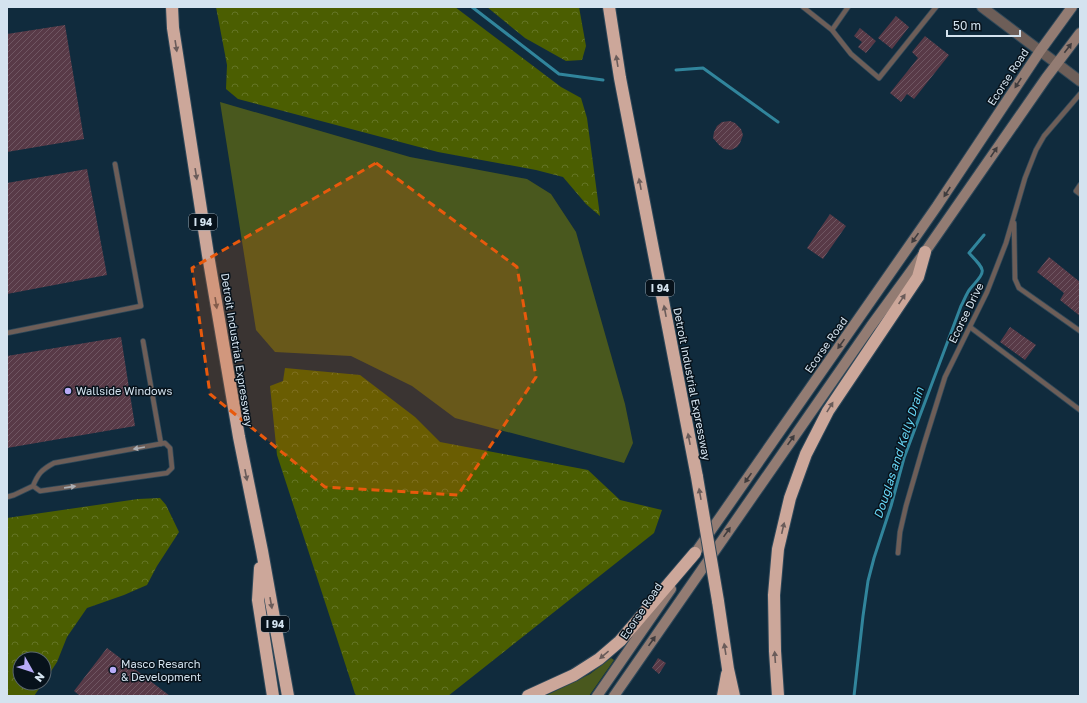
<svg xmlns="http://www.w3.org/2000/svg" width="1087" height="703" viewBox="0 0 1087 703" font-family="'Golos Text',sans-serif">
	<style>
		.grass { fill: #49581e }
		.forest { fill: url(#forest-crowns) }
		.lines { fill: none; stroke-linecap: round; stroke-linejoin: round }
		.stream { stroke: #31859c; stroke-width: 3 }
		.building { fill: url(#building-hatch) }
		.service-casing { stroke: #2f4859; stroke-width: 6 }
		.tertiary-casing { stroke: #2f4859; stroke-width: 12 }
		.secondary-casing { stroke: #2f4859; stroke-width: 12 }
		.motorway-casing { stroke: #2f4859; stroke-width: 14 }
		.service { stroke: #6d5e58; stroke-width: 4.5 }
		.tertiary { stroke: #6d5e58; stroke-width: 10 }
		.secondary { stroke: #937c73; stroke-width: 10 }
		.motorway { stroke: #cca79a; stroke-width: 12 }
		.motorway-bridge-casing { stroke: #2f4859; stroke-width: 14; stroke-linecap: butt }
		.motorway-bridge { stroke: #cca79a; stroke-width: 12 }
		.oneway { fill: #6a5c5a }
		.oneway2 { fill: #3f3c3e }
		.oneway3 { fill: #abaeb3 }
		.marked { fill: #e8590c; fill-opacity: 0.2; stroke: #e8590c; stroke-width: 3; stroke-dasharray: 8 5; stroke-linejoin: round }
		.poi-dot { fill: #b7abf8; stroke: #07121b; stroke-width: 1.5 }
		.labels { text-anchor: middle; stroke-width: 3; stroke-linejoin: round; paint-order: stroke }
		.shield { fill: #07121b; stroke: #96a4af; stroke-width: 1 }
		.shield-label { font-size: 10px; font-weight: bold; fill: #d4e3ef }
		.street-label { font-size: 11px; fill: #d4e3ef; stroke: #07121b }
		.poi-label { font-size: 11px; fill: #d4e3ef; stroke: #07121b; text-anchor: start }
		.water-label { font-size: 12px; font-style: italic; fill: #68d8f8; stroke: #07121b }
	</style>
	<defs>
		<pattern id="forest-crowns" width="20" height="18" patternUnits="userSpaceOnUse"><rect width="20" height="18" fill="#4b5e01"/><path d="M2 6a3 3 0 1 1 6 0M12 15a3 3 0 1 1 6 0" fill="none" stroke="#647526"/></pattern>
		<pattern id="building-hatch" width="6" height="6" patternUnits="userSpaceOnUse"><rect width="6" height="6" fill="#583a47"/><path d="M-1 1l2-2M0 6l6-6M5 7l2-2" fill="none" stroke="#6f5662"/></pattern>
	</defs>
	<rect width="100%" height="100%" fill="#102b3d"/>
	<!-- grass -->
	<path class="grass" d="M 220,102 L 410,157 L 527,179 L 551,194 L 576,232 L 625,404 L 633,443 L 624,463 L 455,418 L 412,386 L 351,356 L 275,352 L 256,330 Z
		M 611,658 L 614,660 L 589,696 L 545,696 L 590,674 Z"/>
	<!-- forest -->
	<path class="forest" d="M 216,7 L 455,7 L 561,87 L 581,98 L 587,118 L 600,216 L 586,204 L 563,177 L 536,170 L 438,152 L 238,99 L 226,89 L 227,65 Z
		M 487,7 L 579,7 L 586,46 L 582,60 L 566,61 L 525,38 Z
		M 285,368 L 360,375 L 415,417 L 440,442 L 588,470 L 620,500 L 662,510 L 654,533 L 448,696 L 357,696 L 355,694 L 277,455 L 270,386 L 283,381 Z
		M 160,498 L 166,505 L 179,532 L 157,566 L 147,585 L 124,595 L 87,608 L 67,637 L 57,662 L 44,682 L 44,659 L 20,659 L 20,683 L 43,683 L 34,696 L 7,696 L 7,518 L 138,499 Z"/>
	<g class="lines">
		<!-- stream -->
		<path class="stream" d="M 472,7 L 559,74 L 603,80
			M 676,70 L 703,68 L 778,122
			M 854,696 L 863,616 L 868,581 L 874,558 L 891,506 L 904,458 L 961,306 C 964,301 966,294 970,289 C 986,270 987,272 969,253 L 984,235"/>
	</g>
	<!-- building -->
	<path class="building" d="M 896,16 L 909,27 L 892,49 L 878,38 Z
		M 65,25 L 84,139 L 7,152 L 7,34 Z
		M 860,28 L 876,41 L 866,53 L 858,47 L 862,42 L 854,36 Z
		M 925,36 L 949,55 L 914,99 L 907,94 L 901,102 L 890,93 L 918,58 L 912,52 Z
		M 730,121 L 735,123 L 741,129 L 743,135 L 740,143 L 737,147 L 731,150 L 724,149 L 719,145 L 713,138 L 714,132 L 717,126 L 722,122 Z
		M 87,169 L 107,275 L 7,294 L 7,183 Z
		M 830,214 L 846,226 L 823,259 L 807,248 Z
		M 1049,257 L 1080,282 L 1080,316 L 1060,300 L 1064,293 L 1037,272 Z
		M 1010,327 L 1036,345 L 1025,360 L 1000,342 Z
		M 121,337 L 135,426 L 7,448 L 7,356 Z
		M 107,648 L 170,696 L 80,696 L 74,691 Z
		M 658,658 L 666,663 L 659,674 L 652,668 Z"/>
	<g class="lines">
		<defs>
			<path id="service" d="M 803,7 L 832,30
				M 848,7 L 832,30 L 851,54 L 879,78 L 936,7
				M 1080,185 L 1076,191 L 1080,194
				M 1014,223 L 1015,279 L 1019,288 L 1080,331
				M 970,327 L 1080,410
				M 7,333 L 141,306 L 115,164
				M 143,341 L 161,444
				M 7,497 L 14,495 L 33,486 C 38,474 41,470 54,463 L 165,443 L 170,448 L 172,468 L 167,473 L 40,491 L 33,486
				M 898,553 L 900,532 L 906,506 L 924,444 L 945,377 L 987,292 L 1006,243 L 1025,178 L 1036,150 L 1044,136 L 1080,94"/>
			<path id="tertiary" d="M 982,7 L 1080,81"/>
			<path id="secondary" d="M 691,559 L 937,206 L 1040,51 L 1072,7
				M 597,696 L 671,589
				M 614,696 L 871,326 L 925,252 L 1046,78 L 1080,33"/>
			<path id="motorway" d="M 172,7 L 173,28 L 208,255 L 239,437 L 262,551 L 288,696
				M 609,7 L 620,78 L 697,477
				M 260,568 L 258,600 L 273,696
				M 718,601 L 728,669 L 734,696
				M 528,696 L 574,675 L 599,659 L 620,641 L 695,553
				M 723,696 L 727,674
				M 778,696 L 775,651 L 774,595 L 778,549 L 790,498 L 806,454 L 828,411 L 918,277 L 925,252"/>
		</defs>
		<!-- service casing -->
		<use href="#service" class="service-casing"/>
		<!-- tertiary casing -->
		<use href="#tertiary" class="tertiary-casing"/>
		<!-- secondary casing -->
		<use href="#secondary" class="secondary-casing"/>
		<!-- motorway casing -->
		<use href="#motorway" class="motorway-casing"/>
		<!-- service -->
		<use href="#service" class="service"/>
		<!-- tertiary -->
		<use href="#tertiary" class="tertiary"/>
		<!-- secondary -->
		<use href="#secondary" class="secondary"/>
		<!-- motorway -->
		<use href="#motorway" class="motorway"/>
		<defs>
			<path id="motorway-bridge" d="M 697,477 L 718,601"/>
		</defs>
		<!-- motorway-bridge casing -->
		<use href="#motorway-bridge" class="motorway-bridge-casing"/>
		<!-- motorway-bridge -->
		<use href="#motorway-bridge" class="motorway-bridge"/>
	</g>
	<!-- one-way arrows -->
	<defs><path id="oneway-solid" d="M-6-.8H1V-3.2L6.5 0L1 3.2V.8H-6Z"/></defs>
	<g class="oneway">
		<use href="#oneway-solid" transform="translate(176 46) rotate(81)"/>
		<use href="#oneway-solid" transform="translate(617 61) rotate(-99)"/>
		<use href="#oneway-solid" transform="translate(196 174) rotate(81)"/>
		<use href="#oneway-solid" transform="translate(640 184) rotate(-101)"/>
		<use href="#oneway-solid" transform="translate(902 299) rotate(-56)"/>
		<use href="#oneway-solid" transform="translate(216 303) rotate(81)"/>
		<use href="#oneway-solid" transform="translate(665 311) rotate(-101)"/>
		<use href="#oneway-solid" transform="translate(830 407) rotate(-58)"/>
		<use href="#oneway-solid" transform="translate(689 439) rotate(-101)"/>
		<use href="#oneway-solid" transform="translate(246 475) rotate(79)"/>
		<use href="#oneway-solid" transform="translate(700 494) rotate(-100)"/>
		<use href="#oneway-solid" transform="translate(783 528) rotate(-77)"/>
		<use href="#oneway-solid" transform="translate(271 603) rotate(80)"/>
		<use href="#oneway-solid" transform="translate(725 649) rotate(-99)"/>
		<use href="#oneway-solid" transform="translate(604 655) rotate(140)"/>
		<use href="#oneway-solid" transform="translate(775 657) rotate(-94)"/>
	</g>
	<g class="oneway2">
		<use href="#oneway-solid" transform="translate(1068 48) rotate(-53)"/>
		<use href="#oneway-solid" transform="translate(1018 83) rotate(123)"/>
		<use href="#oneway-solid" transform="translate(994 152) rotate(-56)"/>
		<use href="#oneway-solid" transform="translate(947 192) rotate(123)"/>
		<use href="#oneway-solid" transform="translate(915 238) rotate(125)"/>
		<use href="#oneway-solid" transform="translate(841 344) rotate(125)"/>
		<use href="#oneway-solid" transform="translate(791 440) rotate(-55)"/>
		<use href="#oneway-solid" transform="translate(748 478) rotate(125)"/>
		<use href="#oneway-solid" transform="translate(727 532) rotate(-55)"/>
		<use href="#oneway-solid" transform="translate(652 641) rotate(-55)"/>
	</g>
	<g class="oneway3">
		<use href="#oneway-solid" transform="translate(139 448) rotate(170)"/>
		<use href="#oneway-solid" transform="translate(70 487) rotate(-8)"/>
	</g>
	<!-- marked area -->
	<path class="marked" d="M 376,163 L 517,267 L 536,377 L 458,495 L 325,487 L 210,394 L 192,268 Z"/>
	<!-- markers -->
	<g class="poi-dot">
		<circle cx="68" cy="391" r="4"/>
		<circle cx="113" cy="670" r="4"/>
	</g>
	<g class="labels">
		<!-- shield labels -->
		<g class="shield">
			<rect x="189" y="214" width="28" height="16" rx="3"/>
			<rect x="646" y="280" width="28" height="16" rx="3"/>
			<rect x="261" y="616" width="28" height="16" rx="3"/>
		</g>
		<g class="shield-label">
			<text x="203" y="226">I 94</text>
			<text x="660" y="292">I 94</text>
			<text x="275" y="628">I 94</text>
		</g>
		<!-- street labels -->
		<g class="street-label">
			<text transform="translate(1008 77) rotate(-57)" y="4">Ecorse Road</text>
			<text transform="translate(966 313) rotate(-64)" y="4">Ecorse Drive</text>
			<text transform="translate(826 345) rotate(-55)" y="4">Ecorse Road</text>
			<text transform="translate(237 350) rotate(81)" y="4">Detroit Industrial Expressway</text>
			<text transform="translate(692 384) rotate(79)" y="4">Detroit Industrial Expressway</text>
			<text transform="translate(641 611) rotate(-56)" y="4">Ecorse Road</text>
		</g>
		<!-- poi labels -->
		<g class="poi-label">
			<text x="76" y="395">Wallside Windows</text>
			<text x="121" y="668">Masco Resarch<tspan x="121" dy="13">&amp; Development</tspan></text>
		</g>
		<!-- water labels -->
		<g class="water-label">
			<text transform="translate(899 453) rotate(-72)" y="4">Douglas and Kelly Drain</text>
		</g>
	</g>
	<!-- border -->
	<rect width="1087" height="703" fill="none" stroke="#d4e3ef" stroke-width="16"/>
	<!-- north arrow -->
	<g transform="translate(32 671) rotate(129)"><circle r="19" fill="#07121b" stroke="#596670"/>
	<path d="M0-3L7 15L0 10L-7 15Z" fill="#b7abf8"/>
	<text y="-6" font-size="11" font-weight="bold" text-anchor="middle" fill="#d4e3ef">N</text>
	</g>
	<!-- scale -->
	<path d="M947 30v6h73v-6" fill="none" stroke="#d4e3ef" stroke-width="2"/>
	<text x="953" y="30" font-size="12" fill="#d4e3ef" stroke="#07121b" stroke-width="3" paint-order="stroke">50 m</text>
</svg>
